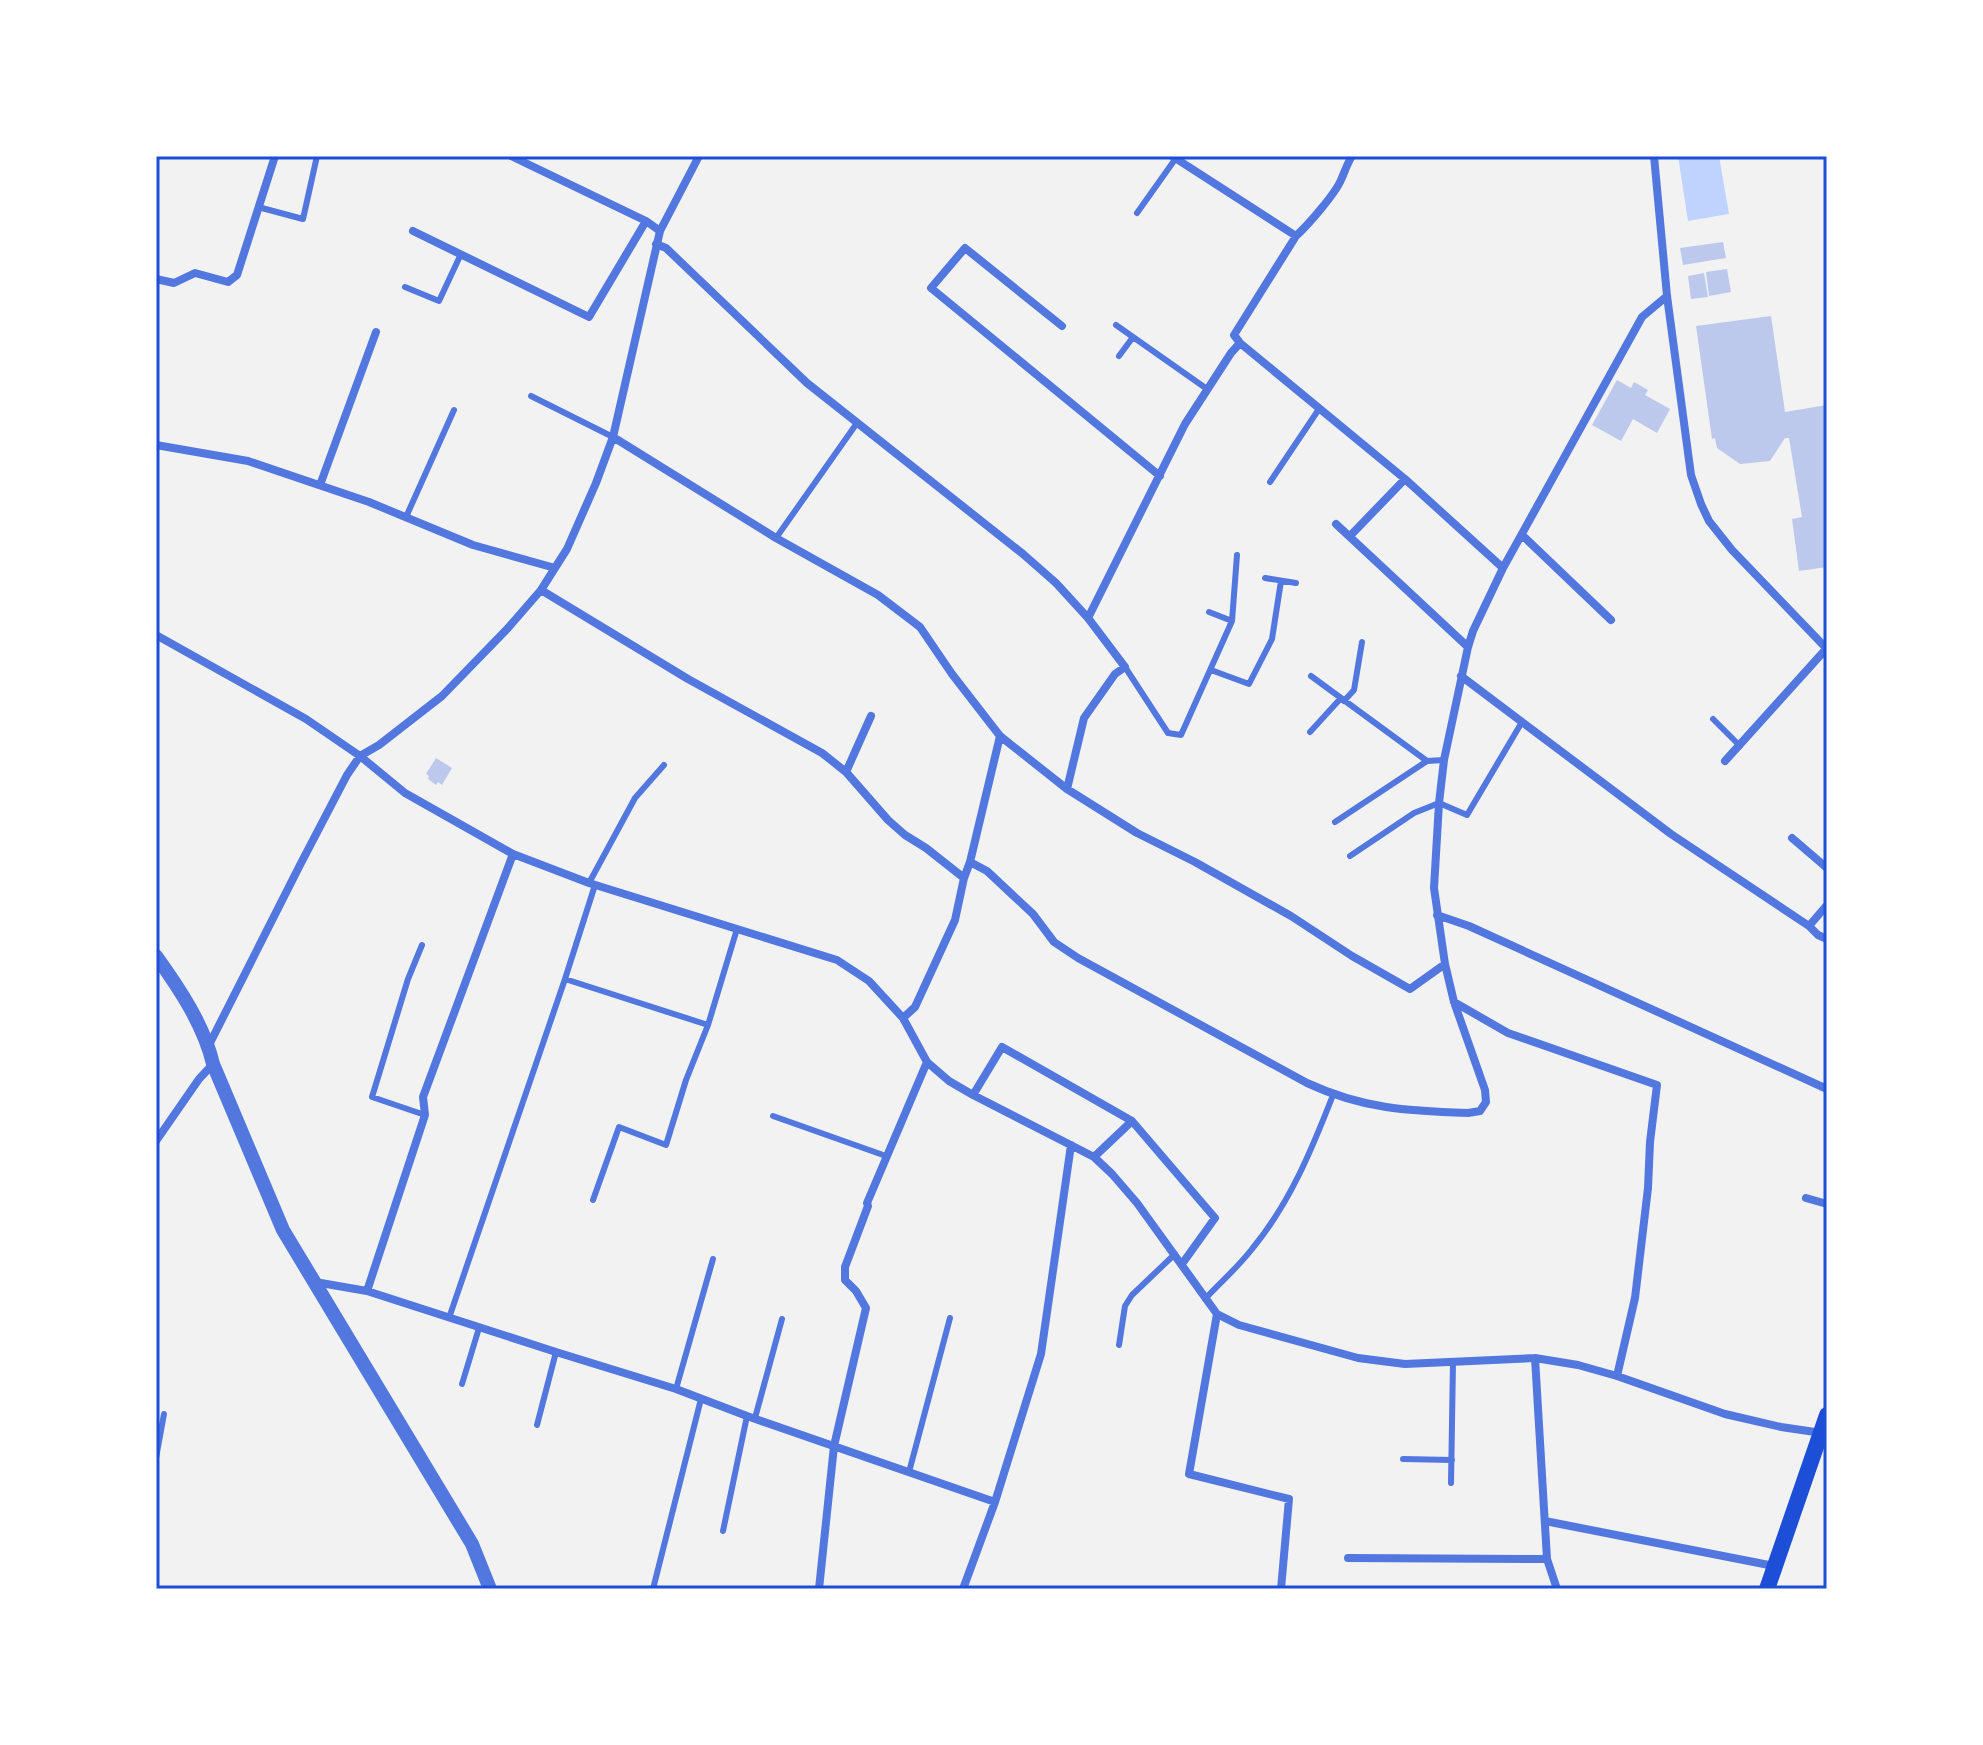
<svg xmlns="http://www.w3.org/2000/svg" width="1983" height="1745" viewBox="0 0 1983 1745" font-family="Literata,serif">
	<style>
		.water { fill: #bfd3fe }
		.building { fill: #bdc9ec }
		.lines { fill: none; stroke-linecap: round; stroke-linejoin: round }
		.service { stroke: #5277de; stroke-width: 6 }
		.minor { stroke: #5277de; stroke-width: 8 }
		.tertiary { stroke: #5277de; stroke-width: 14 }
		.secondary { stroke: #1d4ed8; stroke-width: 16 }
		.neatline { fill: none; stroke: #1d4ed8; stroke-width: 3 }
	</style>
	<rect width="100%" height="100%" fill="#f2f2f2"/>
	<!-- water -->
	<path class="water" d="M 1678,156 L 1719,156 L 1729,214 L 1688,221 Z"/>
	<!-- building -->
	<path class="building" d="M 1723,242 L 1726,258 L 1683,265 L 1680,248 Z
		M 1727,269 L 1731,292 L 1709,296 L 1706,272 Z
		M 1704,273 L 1708,297 L 1691,299 L 1688,276 Z
		M 1771,316 L 1785,412 L 1827,405 L 1827,567 L 1799,571 L 1792,519 L 1802,517 L 1789,438 L 1785,438 L 1770,461 L 1740,464 L 1717,448 L 1715,438 L 1712,439 L 1696,326 Z
		M 1617,380 L 1631,388 L 1634,382 L 1648,390 L 1645,395 L 1670,409 L 1657,433 L 1633,419 L 1621,441 L 1592,425 Z
		M 436,758 L 452,768 L 442,785 L 438,782 L 436,785 L 428,779 L 429,776 L 426,774 Z"/>
	<g class="lines">
		<!-- service -->
		<path class="service" d="M 258,207 L 303,219 L 317,156
			M 1137,213 L 1176,158
			M 405,287 L 439,301 L 461,254
			M 1116,325 L 1207,389
			M 1119,356 L 1133,337
			M 531,396 L 613,437
			M 1270,482 L 1319,409
			M 406,517 L 454,410
			M 776,538 L 857,423
			M 1265,578 L 1296,583
			M 1209,612 L 1232,621
			M 1125,667 L 1168,733 L 1181,735 L 1232,621 L 1237,555
			M 1211,670 L 1249,684 L 1272,639 L 1281,581
			M 1311,676 L 1427,761
			M 1344,701 L 1354,690 L 1362,642
			M 1713,719 L 1740,746
			M 1310,732 L 1341,698
			M 1335,822 L 1427,761 L 1444,760
			M 1350,856 L 1414,813 L 1439,803 L 1467,815 L 1522,722
			M 589,883 L 635,798 L 664,765
			M 422,945 L 408,979 L 372,1097 L 425,1115
			M 565,979 L 708,1025
			M 773,1116 L 886,1156
			M 593,1200 L 619,1127 L 666,1145 L 686,1080 L 708,1025 L 737,929
			M 1205,1299 C 1221,1282 1238,1267 1252,1249 C 1290,1203 1312,1149 1333,1095
			M 449,1318 L 565,979 L 595,885
			M 1119,1345 L 1125,1306 L 1132,1295 L 1175,1254
			M 462,1384 L 479,1328
			M 676,1389 L 713,1259
			M 755,1418 L 782,1319
			M 537,1425 L 556,1352
			M 156,1458 L 164,1414
			M 1403,1459 L 1452,1460
			M 909,1472 L 950,1318
			M 1451,1483 L 1453,1362
			M 723,1531 L 747,1416
			M 653,1589 L 701,1399"/>
		<!-- minor -->
		<path class="minor" d="M 511,156 L 646,221 L 660,231
			M 1172,156 L 1296,236
			M 1352,156 C 1347,164 1345,171 1341,180 C 1335,194 1308,225 1296,236 L 1234,335 L 1240,343 L 1405,479 L 1503,568
			M 1654,156 L 1667,296 L 1691,475 L 1701,504 L 1709,521 L 1732,550 L 1827,649
			M 413,231 L 589,317 L 646,221
			M 656,244 L 666,248 L 807,383 L 1023,554 L 1056,583 L 1088,618 L 1125,667 L 1115,674 L 1084,718 L 1067,789
			M 156,279 L 174,283 L 195,273 L 228,282 L 237,275 L 275,156
			M 1062,326 L 965,248 L 931,288 L 1160,476
			M 613,437 L 776,538 L 878,595 L 920,627 L 952,674 L 1000,736 L 1067,789 L 1137,833 L 1195,862 L 1291,916 L 1352,956 L 1410,989 L 1445,964
			M 156,445 L 248,461 L 369,502 L 473,545 L 555,568
			M 320,485 L 376,332
			M 1336,524 L 1468,647
			M 1522,535 L 1611,620
			M 1350,536 L 1405,479
			M 541,590 L 688,679 L 822,753 L 846,772 L 888,820 L 905,835 L 926,848 L 964,878
			M 1088,618 L 1185,424 L 1231,353 L 1240,343
			M 156,635 L 306,719 L 360,756 L 405,793 L 513,854 L 589,883 L 837,960 L 869,981 L 903,1018 L 927,1062 L 949,1081 L 973,1095 L 1094,1157 L 1112,1174 L 1137,1203 L 1217,1314 L 1239,1325 L 1358,1358 L 1405,1364 L 1535,1358 L 1578,1365 L 1617,1376 L 1725,1414 L 1781,1427 L 1822,1433
			M 1461,676 L 1671,834 L 1809,926 L 1818,935 L 1827,939
			M 1725,761 L 1826,649
			M 846,772 L 871,716
			M 1792,838 L 1827,868
			M 970,862 L 987,871 L 1033,914 L 1054,942 L 1078,958 L 1307,1083 C 1363,1109 1408,1111 1468,1113 L 1480,1111 L 1486,1102 L 1485,1090 L 1454,1002 L 1445,964 L 1434,888 L 1439,803 L 1444,760 L 1468,647 L 1473,631 L 1503,568 L 1642,317 L 1667,296
			M 1437,915 L 1469,926 L 1827,1089
			M 1809,926 L 1827,905
			M 1454,1002 L 1508,1033 L 1657,1085 L 1650,1142 L 1648,1188 L 1635,1298 L 1617,1376
			M 903,1018 L 915,1007 L 955,920 L 964,878 L 970,862 L 1000,736
			M 209,1045 L 300,865 L 347,775 L 360,756 L 379,745 L 442,696 L 508,628 L 541,590 L 567,549 L 596,483 L 613,437 L 660,231 L 699,156
			M 973,1095 L 1002,1047 L 1132,1121 L 1215,1218 L 1182,1264
			M 156,1141 L 199,1079 L 213,1064
			M 1094,1157 L 1132,1121
			M 1806,1198 L 1827,1204
			M 315,1282 L 367,1291 L 556,1352 L 676,1389 L 747,1416 L 995,1502
			M 367,1291 L 425,1115 L 423,1097 L 513,854
			M 1217,1314 L 1189,1474 L 1289,1499 L 1281,1589
			M 1535,1358 L 1547,1559 L 1557,1589
			M 1545,1521 L 1774,1566
			M 1348,1558 L 1547,1559
			M 819,1589 L 834,1446 L 866,1308 L 856,1291 L 845,1280 L 845,1267 L 868,1206 L 867,1203 L 927,1062
			M 963,1589 L 995,1502 L 1041,1354 L 1071,1145"/>
		<!-- tertiary -->
		<path class="tertiary" d="M 156,956 C 179,988 204,1025 213,1064 L 283,1230 L 472,1544 L 490,1589"/>
		<!-- secondary -->
		<path class="secondary" d="M 1767,1589 L 1827,1415"/>
	</g>
	<!-- border -->
	<rect width="1983" height="1745" fill="none" stroke="#ffffff" stroke-width="316"/>
	<rect x="158" y="158" width="1667" height="1429" class="neatline"/>
</svg>
